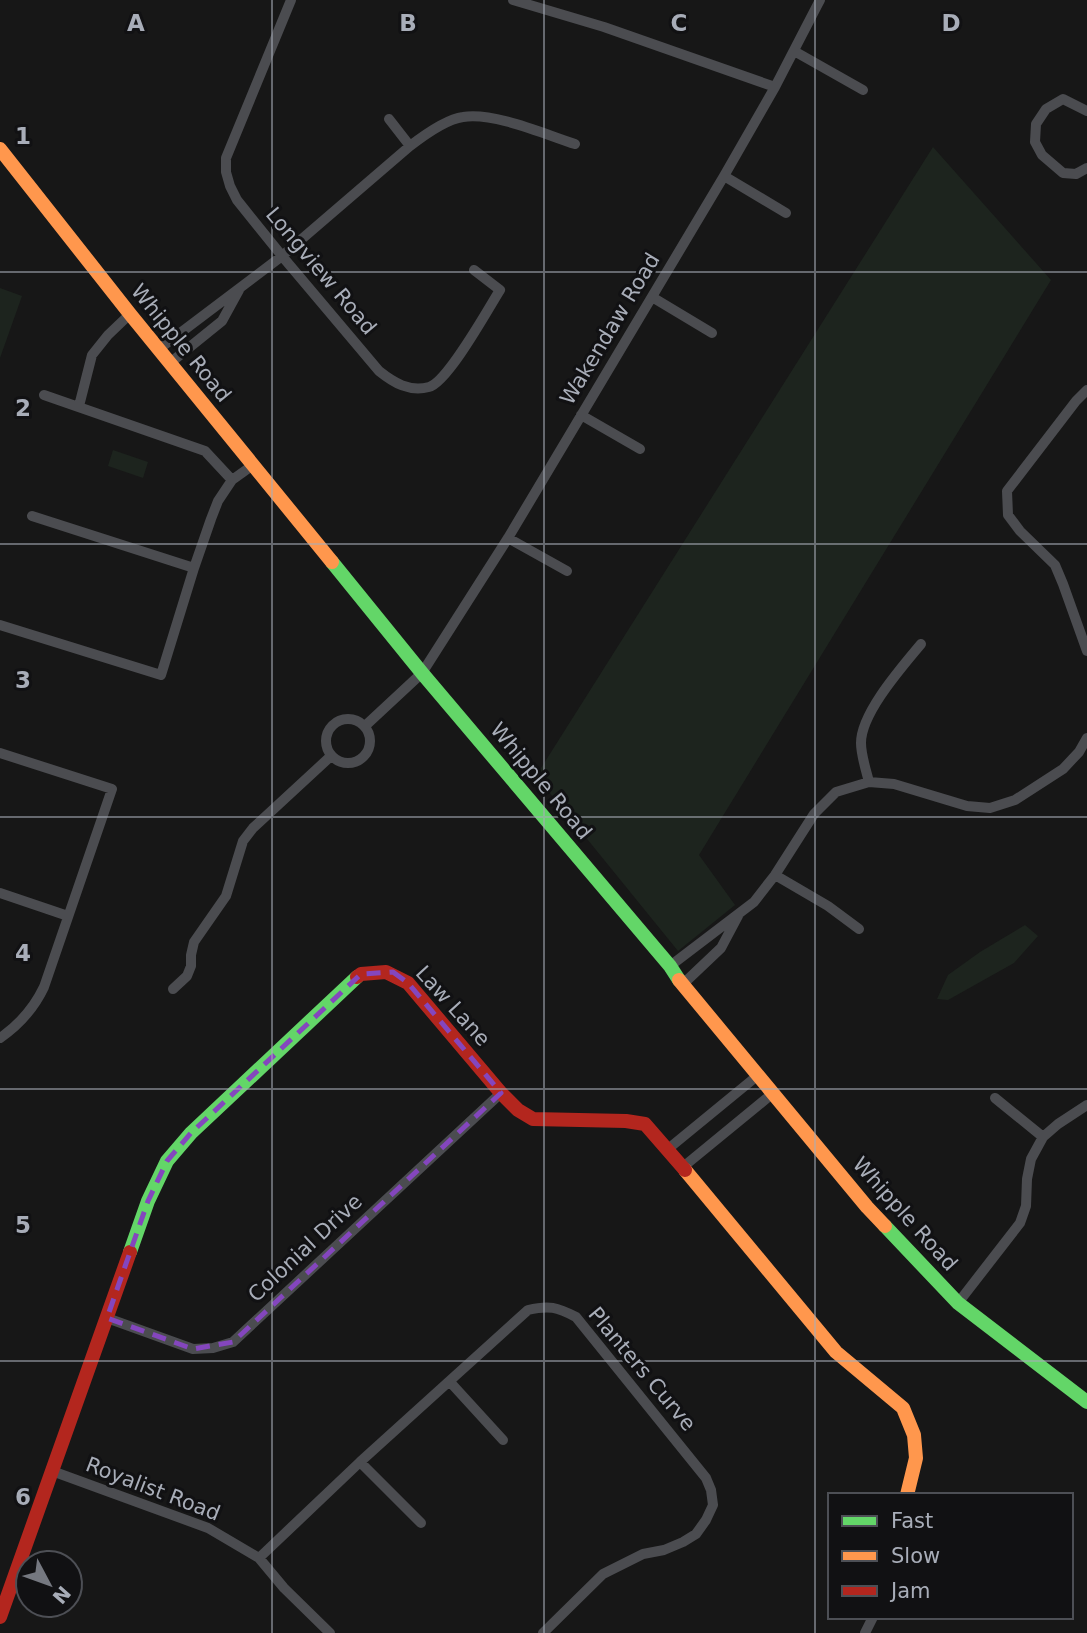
<svg xmlns="http://www.w3.org/2000/svg" width="1087" height="1633" viewBox="0 0 1087 1633" font-family="'DejaVu Sans',sans-serif">
	<style>
		.green { fill: #1d241e }
		.lines { fill: none; stroke-linecap: round; stroke-linejoin: round }
		.street { stroke: #4b4c50; stroke-width: 10 }
		.fast { stroke: #63d668; stroke-width: 14 }
		.slow { stroke: #ff974d; stroke-width: 14 }
		.jam { stroke: #b3261e; stroke-width: 14 }
		.marked { fill: none; stroke: #8446be; stroke-width: 5; stroke-dasharray: 14 9; stroke-linejoin: round }
		.grid { fill: none; stroke: #a8adb8; stroke-width: 2; stroke-opacity: 0.55 }
		.labels { text-anchor: middle; stroke-width: 6; stroke-linejoin: round; paint-order: stroke }
		.street-label { font-size: 21px; fill: #a8adb8; stroke: #111113 }
		.grid-label { font-size: 23px; text-anchor: middle; font-weight: bold; fill: #a8adb8; stroke: #111113; stroke-width: 6; stroke-linejoin: round; paint-order: stroke }
	</style>
	<rect width="100%" height="100%" fill="#171717"/>
	<!-- green -->
	<path class="green" d="M 933,147 L 1051,280 L 699,855 L 735,905 L 678,951 L 536,776 Z
		M 0,288 L 22,296 L 0,358 Z
		M 113,450 L 148,462 L 143,478 L 108,466 Z
		M 1025,925 L 1038,936 L 1014,963 L 948,1000 L 937,999 L 948,975 L 980,952 Z"/>
	<g class="lines">
		<!-- street -->
		<path class="street" d="M 291,0 L 226,158 L 226,172 L 230,186 L 237,200 L 282,256 L 379,371 C 394,383 409,392 429,387 C 448,382 488,309 500,290 L 474,270
			M 513,0 L 604,27 L 775,87
			M 794,51 L 863,90
			M 1087,111 L 1063,99 L 1046,109 L 1036,124 L 1035,142 L 1042,155 L 1063,173 L 1076,174 L 1087,168
			M 389,119 L 410,146
			M 724,176 L 786,213
			M 652,297 L 712,333
			M 159,349 L 282,256 L 410,146 C 423,136 447,119 463,117 C 494,112 544,134 575,144
			M 170,363 L 222,321 L 239,290
			M 1087,390 L 1076,401 L 1007,491 L 1008,515 L 1020,531 L 1055,565 L 1063,584 L 1087,651
			M 44,395 L 205,451 L 232,480 L 253,465
			M 79,406 L 92,355 L 108,335 L 130,314
			M 581,415 L 640,449
			M 32,516 L 194,568
			M 508,538 L 567,571
			M 0,625 L 161,675 L 194,568 L 211,519 L 218,501 L 232,480
			M326 741a22 22 0 1 1 44 0a22 22 0 1 1-44 0Z
			M 365,726 L 422,673 L 508,538 L 724,176 L 775,87 L 820,0
			M 0,753 L 112,789 L 44,987 C 34,1008 19,1025 0,1038
			M 869,782 C 866,770 861,755 861,743 C 861,713 902,667 921,644
			M 775,875 L 828,906 L 859,929
			M 0,893 L 68,916
			M 670,966 L 754,902 L 775,875 L 814,814 L 836,792 L 869,782 L 894,784 L 967,806 L 990,808 L 1015,800 L 1063,769 L 1079,752 L 1087,738
			M 682,985 L 721,948 L 738,916
			M 173,989 L 187,976 L 191,966 L 191,955 L 194,942 L 226,896 L 243,841 L 253,828 L 331,756
			M 995,1098 L 1043,1137
			M 668,1149 L 757,1076
			M 683,1167 L 772,1094
			M 958,1303 L 1020,1223 L 1026,1206 L 1027,1179 L 1031,1159 L 1043,1137 L 1058,1124 L 1087,1105
			M 107,1318 L 193,1349 L 213,1348 L 233,1342 L 501,1093
			M 450,1382 L 503,1440
			M 360,1462 L 421,1523
			M 52,1471 L 208,1528 L 259,1558 L 284,1588 L 330,1633
			M 259,1558 L 360,1462 L 528,1310 C 549,1305 557,1307 576,1317 L 706,1478 L 711,1490 L 713,1505 L 706,1520 L 696,1534 L 683,1542 L 664,1550 L 643,1554 L 603,1574 L 543,1633
			M 865,1633 L 873,1617"/>
		<!-- fast -->
		<path class="fast" d="M 332,562 L 422,673 L 670,966 L 679,980
			M 885,1226 L 958,1303 L 1087,1402
			M 130,1252 L 148,1201 L 167,1161 L 191,1133 L 357,977"/>
		<!-- slow -->
		<path class="slow" d="M 0,149 L 130,314 L 332,562
			M 679,980 L 867,1207 L 885,1226
			M 685,1170 L 836,1352 L 903,1408 L 914,1435 L 916,1458 L 907,1495"/>
		<!-- jam -->
		<path class="jam" d="M 357,977 L 361,974 L 386,972 L 408,983 L 501,1093 L 518,1110 L 533,1119 L 626,1121 L 645,1124 L 685,1170
			M 0,1617 L 130,1252"/>
	</g>
	<!-- marked area -->
	<path class="marked" d="M 393,972 L 408,983 L 501,1093 L 233,1342 L 193,1349 L 107,1318 L 148,1201 L 167,1161 L 191,1133 L 361,974 Z"/>
	<!-- grid -->
	<path class="grid" d="M 272,0 L 272,1633M 544,0 L 544,1633M 815,0 L 815,1633M 0,272 L 1087,272M 0,544 L 1087,544M 0,817 L 1087,817M 0,1089 L 1087,1089M 0,1361 L 1087,1361"/>
	<g class="labels">
		<!-- street labels -->
		<g class="street-label">
			<text transform="translate(321 271) rotate(50)" y="7">Longview Road</text>
			<text transform="translate(610 329) rotate(-59)" y="7">Wakendaw Road</text>
			<text transform="translate(181 343) rotate(51)" y="7">Whipple Road</text>
			<text transform="translate(541 781) rotate(50)" y="7">Whipple Road</text>
			<text transform="translate(453 1006) rotate(48)" y="7">Law Lane</text>
			<text transform="translate(905 1214) rotate(48)" y="7">Whipple Road</text>
			<text transform="translate(305 1248) rotate(-43)" y="7">Colonial Drive</text>
			<text transform="translate(642 1369) rotate(50)" y="7">Planters Curve</text>
			<text transform="translate(153 1489) rotate(21)" y="7">Royalist Road</text>
		</g>
	</g>
	<g class="grid-label">
		<text x="136" y="31">A</text>
		<text x="408" y="31">B</text>
		<text x="679" y="31">C</text>
		<text x="951" y="31">D</text>
		<text x="23" y="144">1</text>
		<text x="23" y="416">2</text>
		<text x="23" y="688">3</text>
		<text x="23" y="961">4</text>
		<text x="23" y="1233">5</text>
		<text x="23" y="1505">6</text>
	</g>
	<!-- legend -->
	<rect x="828" y="1493" width="245" height="126" fill="#111113" stroke="#4d4f55" stroke-width="2"/>
	<rect x="842" y="1516" width="35" height="10" fill="#63d668" stroke="#4d4f55" stroke-width="2"/>
	<text x="891" y="1528" font-size="21" fill="#a8adb8">Fast</text>
	<rect x="842" y="1551" width="35" height="10" fill="#ff974d" stroke="#4d4f55" stroke-width="2"/>
	<text x="891" y="1563" font-size="21" fill="#a8adb8">Slow</text>
	<rect x="842" y="1586" width="35" height="10" fill="#b3261e" stroke="#4d4f55" stroke-width="2"/>
	<text x="891" y="1598" font-size="21" fill="#a8adb8">Jam</text>
	<!-- north arrow -->
	<g transform="translate(49 1584) rotate(131)"><circle r="33" fill="#111113" stroke="#4d4f55" stroke-width="2"/>
	<path d="M0-5L12 26L0 18L-12 26Z" fill="#757880"/>
	<text y="-10" font-size="19" font-weight="bold" text-anchor="middle" fill="#a8adb8">N</text>
	</g>
</svg>
